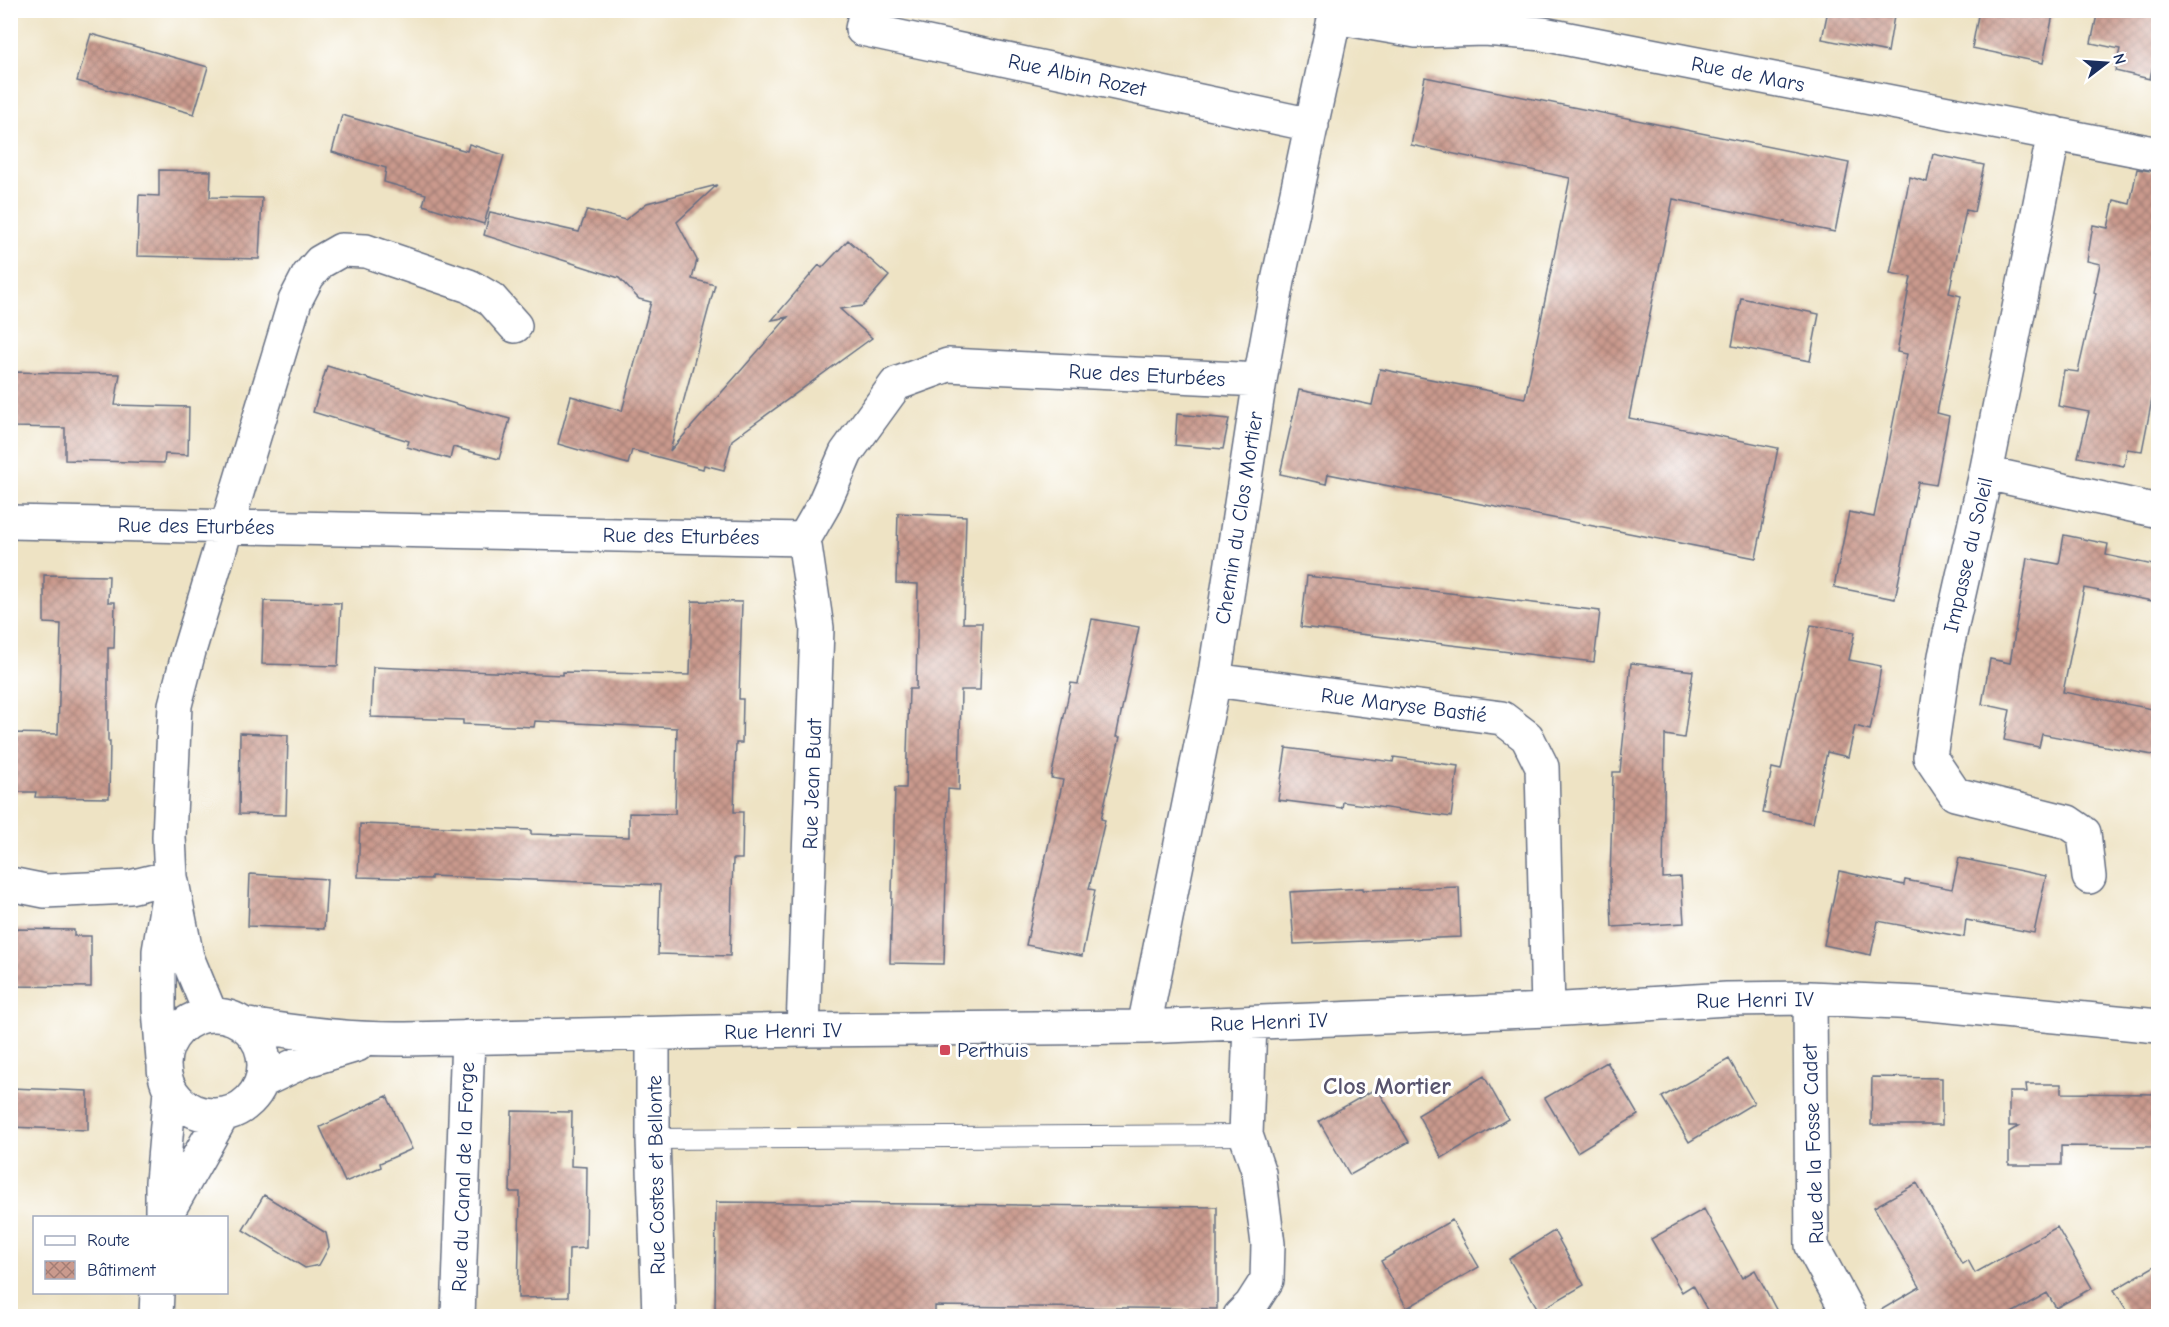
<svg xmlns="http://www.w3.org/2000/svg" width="2169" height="1327" viewBox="0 0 2169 1327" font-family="'Comic Neue',sans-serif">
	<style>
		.building { fill: url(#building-cross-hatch) }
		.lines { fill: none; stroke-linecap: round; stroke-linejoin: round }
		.service-casing { stroke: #656e82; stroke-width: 22 }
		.minor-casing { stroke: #656e82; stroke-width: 36 }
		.service { stroke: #fff; stroke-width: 20 }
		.minor { stroke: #fff; stroke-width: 33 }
		.poi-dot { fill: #d1495b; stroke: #fff; stroke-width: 2 }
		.labels { text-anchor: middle; stroke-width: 6; stroke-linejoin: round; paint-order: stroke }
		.street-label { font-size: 21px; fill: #1b2f5e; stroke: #fff }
		.poi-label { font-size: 21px; fill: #1b2f5e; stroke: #fff; text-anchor: start }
		.quarter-label { font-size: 24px; font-weight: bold; fill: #58546e; stroke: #fff }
	</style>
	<defs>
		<pattern id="building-cross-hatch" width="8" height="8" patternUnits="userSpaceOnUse" patternTransform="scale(1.5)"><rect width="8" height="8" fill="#ca9a8d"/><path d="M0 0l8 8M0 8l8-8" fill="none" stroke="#a37e76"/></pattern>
	</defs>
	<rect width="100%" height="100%" fill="#fff"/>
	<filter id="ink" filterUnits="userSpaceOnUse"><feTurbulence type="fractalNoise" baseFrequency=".0167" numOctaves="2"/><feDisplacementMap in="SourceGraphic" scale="12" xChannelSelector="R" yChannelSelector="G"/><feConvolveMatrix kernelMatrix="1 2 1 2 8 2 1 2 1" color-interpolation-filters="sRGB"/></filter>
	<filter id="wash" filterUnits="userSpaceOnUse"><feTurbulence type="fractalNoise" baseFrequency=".008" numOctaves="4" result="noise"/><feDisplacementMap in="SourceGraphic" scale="24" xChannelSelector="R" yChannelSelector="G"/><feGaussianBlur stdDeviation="1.35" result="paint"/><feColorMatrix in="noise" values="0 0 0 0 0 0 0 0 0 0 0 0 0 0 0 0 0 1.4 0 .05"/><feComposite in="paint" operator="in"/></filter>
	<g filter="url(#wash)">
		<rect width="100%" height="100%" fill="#eee3c4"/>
		<g id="blocks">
			<!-- building -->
			<path class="building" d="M 1828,10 L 1895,10 L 1888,52 L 1822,39 Z
				M 1979,10 L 2054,10 L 2043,63 L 1972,48 Z
				M 2098,10 L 2147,10 L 2146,16 L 2158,19 L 2158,66 L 2153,65 L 2150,79 L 2115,71 L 2120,49 L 2091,43 Z
				M 91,34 L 208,67 L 194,114 L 77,81 Z
				M 1425,77 L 1849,163 L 1835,232 L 1673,199 L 1629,418 L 1778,448 L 1756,558 L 1328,474 L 1326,484 L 1280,474 L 1299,390 L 1372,405 L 1380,369 L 1525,398 L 1570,178 L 1411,145 Z
				M 342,115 L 467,151 L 469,144 L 504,155 L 484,224 L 423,205 L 426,194 L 384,182 L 386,168 L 332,152 Z
				M 1933,154 L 1984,165 L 1974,212 L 1966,210 L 1949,293 L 1961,296 L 1937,413 L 1949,416 L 1936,485 L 1918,482 L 1895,599 L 1834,587 L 1849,512 L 1874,517 L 1907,354 L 1897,352 L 1911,277 L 1890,273 L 1910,177 L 1927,182 Z
				M 2137,169 L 2158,172 L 2158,369 L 2142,451 L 2127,449 L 2124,466 L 2078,457 L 2089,412 L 2058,406 L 2064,370 L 2078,372 L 2096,293 L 2094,292 L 2100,264 L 2087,261 L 2093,225 L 2108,228 L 2114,200 L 2130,204 Z
				M 159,170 L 211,171 L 210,197 L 262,198 L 259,259 L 137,256 L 139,195 L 159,196 Z
				M 717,185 L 677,222 L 697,260 L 692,279 L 715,285 L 670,451 L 788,317 L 772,320 L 819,265 L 822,268 L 848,240 L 889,276 L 863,306 L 840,309 L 872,338 L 732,440 L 724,470 L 704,465 L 703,469 L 632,450 L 628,464 L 558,444 L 571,396 L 622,411 L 651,302 L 639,299 L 619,278 L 484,235 L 490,212 L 579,232 L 587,210 L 625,220 L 647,203 Z
				M 1741,298 L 1819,314 L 1810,361 L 1732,346 Z
				M 327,366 L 416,393 L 510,419 L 499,459 L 453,447 L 450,459 L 407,447 L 409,441 L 313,412 Z
				M 10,372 L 120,374 L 115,405 L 189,407 L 188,455 L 165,454 L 164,463 L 65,460 L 65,428 L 14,427 L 14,421 L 10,421 Z
				M 1177,414 L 1229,419 L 1223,449 L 1175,445 Z
				M 898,513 L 966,516 L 963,623 L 982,623 L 980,690 L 961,690 L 959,790 L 948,789 L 944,964 L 890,963 L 895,788 L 906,788 L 909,689 L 916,689 L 918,584 L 896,583 Z
				M 2064,535 L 2108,544 L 2106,555 L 2158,566 L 2158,602 L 2084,588 L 2063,692 L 2158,710 L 2158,756 L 2042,734 L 2039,747 L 2004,740 L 2010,710 L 1982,704 L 1990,659 L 2010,663 L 2027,558 L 2059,564 Z
				M 44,575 L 109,576 L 108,602 L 115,602 L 114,648 L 108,648 L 108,741 L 110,741 L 109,798 L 35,797 L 36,792 L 10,792 L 10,733 L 58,734 L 61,624 L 44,623 Z
				M 1307,576 L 1600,611 L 1594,662 L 1301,627 Z
				M 264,601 L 341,603 L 338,666 L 262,664 Z
				M 692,601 L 742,602 L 739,699 L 743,699 L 742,743 L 736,743 L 734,812 L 743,812 L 742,859 L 733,859 L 730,956 L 658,954 L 660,885 L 431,876 L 431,879 L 358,877 L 360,824 L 531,830 L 531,834 L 629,837 L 629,813 L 675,814 L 677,728 L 535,721 L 534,727 L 463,724 L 463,720 L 371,717 L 373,667 L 563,675 L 563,672 L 690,675 Z
				M 1092,619 L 1139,627 L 1116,737 L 1120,737 L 1101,819 L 1105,820 L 1089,889 L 1095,890 L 1082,956 L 1026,945 L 1063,780 L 1051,778 L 1071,683 L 1078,684 Z
				M 1811,625 L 1855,632 L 1849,660 L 1881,666 L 1878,686 L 1879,687 L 1870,730 L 1855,726 L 1848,757 L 1827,752 L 1813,823 L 1763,813 L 1772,768 L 1781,770 Z
				M 1631,663 L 1693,671 L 1684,738 L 1665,735 L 1663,878 L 1681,877 L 1684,923 L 1612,927 L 1610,881 L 1613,772 L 1620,772 Z
				M 240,733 L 288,735 L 286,815 L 239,814 Z
				M 1286,748 L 1393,762 L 1394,757 L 1458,766 L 1451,817 L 1343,802 L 1342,808 L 1278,800 Z
				M 1959,858 L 2046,876 L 2034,933 L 1966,920 L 1964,937 L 1878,921 L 1871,955 L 1824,945 L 1839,871 L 1904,885 L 1905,880 L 1952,889 Z
				M 250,874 L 327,879 L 324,929 L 248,926 Z
				M 1459,887 L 1461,937 L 1294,944 L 1290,892 L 1363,888 L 1363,890 Z
				M 15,929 L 74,930 L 74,936 L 91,936 L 91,987 L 10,986 L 10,934 L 15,934 Z
				M 1729,1059 L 1754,1103 L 1689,1142 L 1662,1097 Z
				M 1607,1062 L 1638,1115 L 1577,1152 L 1545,1098 Z
				M 1484,1076 L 1508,1119 L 1442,1158 L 1418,1115 Z
				M 1872,1077 L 1942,1078 L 1942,1125 L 1871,1125 Z
				M 2026,1084 L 2061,1084 L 2061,1093 L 2158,1094 L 2158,1147 L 2061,1146 L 2061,1165 L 2009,1165 L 2009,1132 L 2019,1126 L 2009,1126 L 2009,1092 L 2027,1092 Z
				M 10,1088 L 88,1091 L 88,1130 L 10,1127 Z
				M 1377,1088 L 1409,1142 L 1350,1175 L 1319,1121 Z
				M 387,1096 L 412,1149 L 380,1163 L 381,1167 L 345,1182 L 320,1127 Z
				M 512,1111 L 572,1112 L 571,1166 L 587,1167 L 586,1248 L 569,1249 L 568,1297 L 518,1298 L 520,1192 L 510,1192 Z
				M 1917,1183 L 1962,1264 L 1968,1260 L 1975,1273 L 2057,1227 L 2092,1288 L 2056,1308 L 2047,1293 L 2005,1317 L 1869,1317 L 1920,1287 L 1874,1207 Z
				M 264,1195 L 326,1233 L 329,1247 L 319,1265 L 305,1268 L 243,1230 Z
				M 716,1202 L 1217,1207 L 1217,1309 L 935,1306 L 935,1317 L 715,1317 Z
				M 1704,1209 L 1742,1278 L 1755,1270 L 1780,1317 L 1711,1317 L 1693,1285 L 1682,1292 L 1651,1239 Z
				M 1452,1220 L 1479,1267 L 1407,1308 L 1381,1261 Z
				M 1554,1231 L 1584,1285 L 1539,1311 L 1509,1259 Z
				M 2158,1264 L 2158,1317 L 2131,1317 L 2114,1290 Z"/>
		</g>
	</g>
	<g filter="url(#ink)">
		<use href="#blocks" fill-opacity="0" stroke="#656e82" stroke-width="1.5"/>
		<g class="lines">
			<defs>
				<path id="service" d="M 653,1139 L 1246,1135"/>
				<path id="minor" d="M 866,10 L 862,29 L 1312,125
					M 1335,17 L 1416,31 L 1485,29 L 1543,34 L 2158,154
					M 2054,133 L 1986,473 L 1945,656 L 1930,757 L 1955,794 L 2068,822 L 2084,833 L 2089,877
					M 1986,473 L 2158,511
					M 10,522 L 804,539
					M 804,539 L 823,506 L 846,453 L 896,384 L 948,365 L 1260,380
					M 1214,680 L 1502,718 L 1527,737 L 1542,767 L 1548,1010
					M 10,884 L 45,891 L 130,887 L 171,877
					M 1810,998 L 1812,1246 L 1850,1316
					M 211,1015 L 187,957 L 171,877 L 169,837 L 175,705 L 189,651 L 295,301 L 308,276 L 320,262 L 341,250 L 366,251 L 469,286 L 491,299 L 515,326
					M164 1065a50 50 0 1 1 100 0a50 50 0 1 1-100 0Z
					M 242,1024 C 296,1033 351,1040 406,1039 L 803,1030 L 1144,1027 L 1548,1010 L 1727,999 L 1810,998 L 1919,1003 L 2158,1026
					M 1144,1027 L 1214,680 L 1260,380 L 1278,281 L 1336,10
					M 803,1030 L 817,628 L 804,539
					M 653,1034 L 653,1139 L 659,1316
					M 163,1060 L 159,1009 L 159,951 L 168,897
					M 262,1081 L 304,1061 L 357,1045
					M 162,1218 L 162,1182 L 170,1091
					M 164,1218 L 223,1114
					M 156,1316 L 157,1292
					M 458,1316 L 468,1037
					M 1240,1316 L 1251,1305 L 1267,1280 L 1268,1244 L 1259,1173 L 1246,1135 L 1250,1023"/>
			</defs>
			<!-- service casing -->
			<use href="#service" class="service-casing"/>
			<!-- minor casing -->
			<use href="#minor" class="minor-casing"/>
			<!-- service -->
			<use href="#service" class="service"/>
			<!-- minor -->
			<use href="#minor" class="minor"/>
		</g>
	</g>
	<!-- markers -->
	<rect class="poi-dot" x="939" y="1044" width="12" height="12" rx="3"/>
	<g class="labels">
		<!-- street labels -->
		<g class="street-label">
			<text transform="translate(1748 74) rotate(11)" y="7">Rue de Mars</text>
			<text transform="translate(1077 75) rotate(12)" y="7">Rue Albin Rozet</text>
			<text transform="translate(1147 375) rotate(3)" y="7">Rue des Eturbées</text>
			<text transform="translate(1239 518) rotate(-81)" y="7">Chemin du Clos Mortier</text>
			<text transform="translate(196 526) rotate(1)" y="7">Rue des Eturbées</text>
			<text transform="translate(681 536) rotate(1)" y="7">Rue des Eturbées</text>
			<text transform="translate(1968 555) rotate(-77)" y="7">Impasse du Soleil</text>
			<text transform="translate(1404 705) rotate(7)" y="7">Rue Maryse Bastié</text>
			<text transform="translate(812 784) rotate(-88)" y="7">Rue Jean Buat</text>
			<text transform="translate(1755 1000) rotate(-1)" y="7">Rue Henri IV</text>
			<text transform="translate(1269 1022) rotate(-2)" y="7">Rue Henri IV</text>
			<text transform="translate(783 1031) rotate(-1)" y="7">Rue Henri IV</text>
			<text transform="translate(1813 1144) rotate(-92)" y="7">Rue de la Fosse Cadet</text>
			<text transform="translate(656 1175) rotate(-91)" y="7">Rue Costes et Bellonte</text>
			<text transform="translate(463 1177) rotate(-88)" y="7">Rue du Canal de la Forge</text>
		</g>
		<!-- poi labels -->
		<g class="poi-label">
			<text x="957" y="1057">Perthuis</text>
		</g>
		<!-- quarter labels -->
		<g class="quarter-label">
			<text x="1387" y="1094">Clos Mortier</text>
		</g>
	</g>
	<!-- margin -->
	<rect width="2169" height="1327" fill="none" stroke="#fff" stroke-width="36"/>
	<!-- legend -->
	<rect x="33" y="1216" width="195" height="78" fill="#ffffff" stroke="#a4acbf" stroke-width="1.5"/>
	<rect x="45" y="1236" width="30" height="9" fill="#ffffff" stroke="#a4acbf" stroke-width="1.5"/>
	<text x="87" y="1246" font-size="18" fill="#1b2f5e">Route</text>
	<rect x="45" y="1261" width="30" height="18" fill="url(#building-cross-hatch)" stroke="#a4acbf" stroke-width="1.5"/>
	<text x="87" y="1276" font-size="18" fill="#1b2f5e">Bâtiment</text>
	<!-- north arrow -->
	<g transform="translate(2106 63) rotate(73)" stroke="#ffffff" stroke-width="4.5" paint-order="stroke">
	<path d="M0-4.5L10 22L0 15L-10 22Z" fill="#1b2f5e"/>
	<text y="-9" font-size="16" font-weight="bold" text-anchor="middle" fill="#1b2f5e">N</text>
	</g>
</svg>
